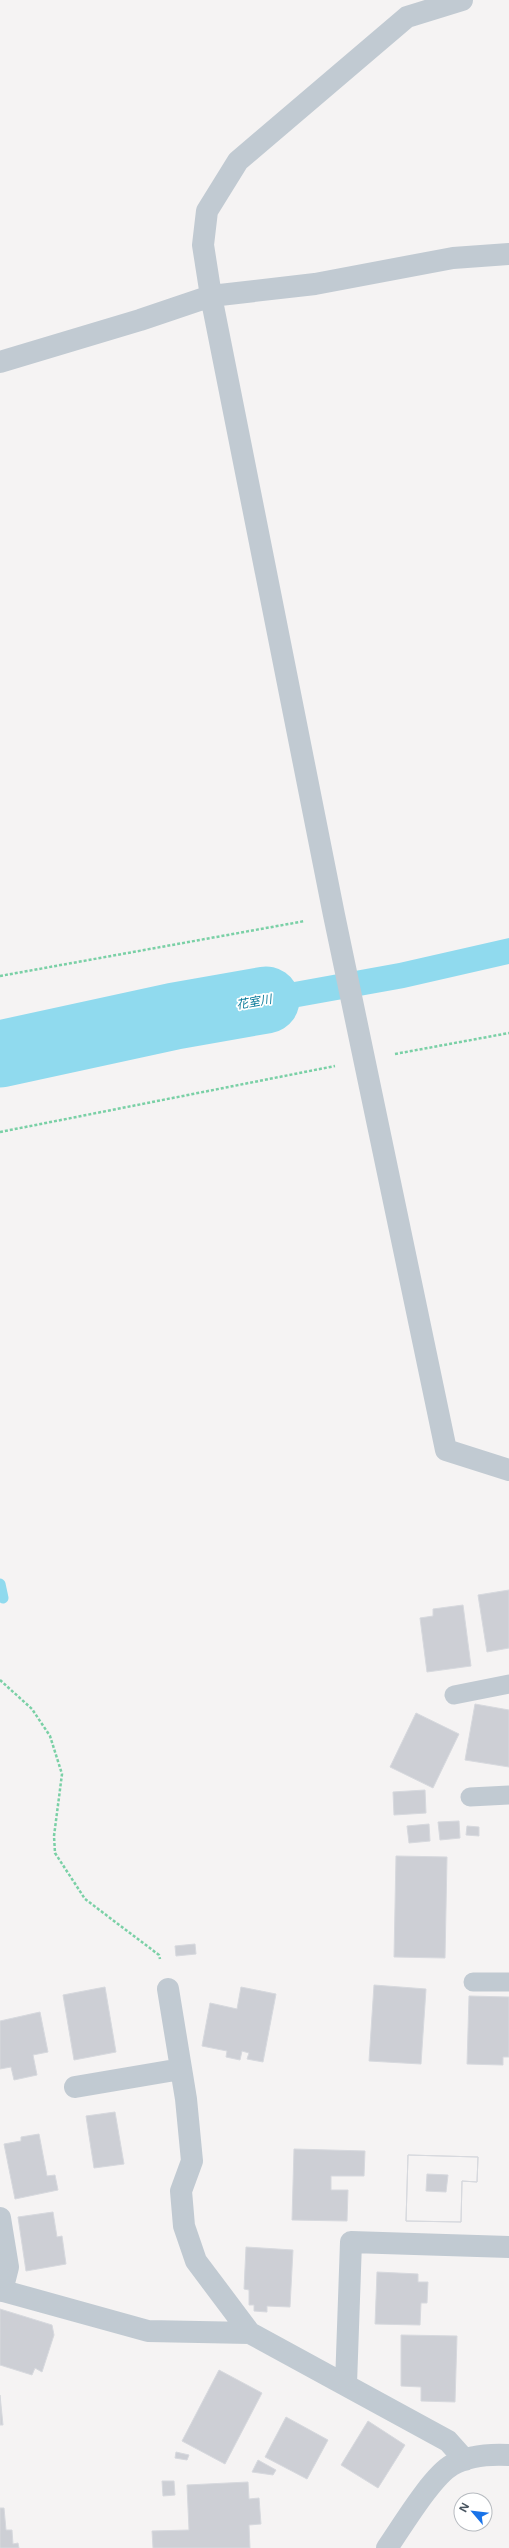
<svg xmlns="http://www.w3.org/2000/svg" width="509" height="2548" viewBox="0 0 509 2548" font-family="'Noto Sans','Noto Sans JP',sans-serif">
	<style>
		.water { fill: #90daee }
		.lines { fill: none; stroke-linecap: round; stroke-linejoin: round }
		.stream { stroke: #90daee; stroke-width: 11 }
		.river { stroke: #90daee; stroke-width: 67 }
		.building { fill: #cdcfd5; stroke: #d7d9de; fill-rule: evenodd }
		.path { stroke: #7ad0a6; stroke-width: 2.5; stroke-dasharray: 3 2; stroke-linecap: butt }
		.service { stroke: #c1cad2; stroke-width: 19 }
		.minor { stroke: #c1cad2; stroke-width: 22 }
		.labels { text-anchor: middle; stroke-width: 3.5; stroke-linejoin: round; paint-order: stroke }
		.water-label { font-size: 12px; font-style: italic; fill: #0c7c9b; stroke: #fff }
	</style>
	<rect width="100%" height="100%" fill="#f5f3f3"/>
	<!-- water -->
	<path class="water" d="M 509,938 L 509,964 L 404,988 L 176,1029 L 172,1004 L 399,963 Z"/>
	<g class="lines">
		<!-- stream -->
		<path class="stream" d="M 0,1584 L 3,1598"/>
		<!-- river -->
		<path class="river" d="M 0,1054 L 175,1016 L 266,1000"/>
	</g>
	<!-- building -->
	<path class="building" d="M 509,1590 L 509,1648 L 487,1652 L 478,1595 Z
		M 463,1605 L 471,1666 L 427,1672 L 420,1618 L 433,1616 L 433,1609 Z
		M 475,1704 L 509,1710 L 509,1767 L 465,1760 Z
		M 416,1713 L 459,1734 L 433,1788 L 390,1767 Z
		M 425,1790 L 426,1813 L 394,1815 L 393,1792 Z
		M 459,1821 L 460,1838 L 440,1840 L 438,1822 Z
		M 429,1824 L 430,1841 L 409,1843 L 407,1826 Z
		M 467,1826 L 479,1827 L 479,1836 L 466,1835 Z
		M 396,1856 L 447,1857 L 445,1958 L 394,1957 Z
		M 195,1944 L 196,1954 L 176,1956 L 175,1946 Z
		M 374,1985 L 426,1989 L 421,2064 L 369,2061 Z
		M 105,1987 L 116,2052 L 74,2060 L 63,1995 Z
		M 241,1987 L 276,1994 L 263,2062 L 247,2059 L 249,2053 L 242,2051 L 240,2060 L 226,2057 L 227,2051 L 202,2046 L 210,2003 L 237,2009 Z
		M 469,1996 L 509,1997 L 509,2057 L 503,2057 L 503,2065 L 467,2064 Z
		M 40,2012 L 48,2052 L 33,2055 L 37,2075 L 14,2080 L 11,2067 L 0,2069 L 0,2021 Z
		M 115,2112 L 124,2164 L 94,2168 L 86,2116 Z
		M 39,2134 L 47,2176 L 55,2175 L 58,2190 L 15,2199 L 4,2144 L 21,2141 L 21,2137 Z
		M 294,2149 L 365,2151 L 364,2176 L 331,2176 L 331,2190 L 348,2190 L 347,2221 L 292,2220 Z
		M 408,2155 L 478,2157 L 477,2182 L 462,2181 L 461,2222 L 406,2221 ZM 427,2174 L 448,2175 L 446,2192 L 426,2191 Z
		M 408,2155 L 478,2157 L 477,2182 L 462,2181 L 461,2222 L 406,2221 Z
		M 53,2212 L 57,2237 L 62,2236 L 66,2264 L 26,2271 L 18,2217 Z
		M 246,2247 L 293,2250 L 290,2307 L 267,2306 L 267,2312 L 254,2311 L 254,2305 L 249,2305 L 249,2290 L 244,2289 Z
		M 377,2272 L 418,2274 L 418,2282 L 428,2282 L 427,2303 L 421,2303 L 420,2325 L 375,2324 Z
		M 0,2309 L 52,2325 L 54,2335 L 42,2372 L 35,2368 L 32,2375 L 0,2365 Z
		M 401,2335 L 457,2336 L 455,2402 L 421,2401 L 421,2387 L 401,2386 Z
		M 219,2370 L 262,2393 L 225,2464 L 182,2441 Z
		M 0,2395 L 3,2425 L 0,2425 Z
		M 286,2417 L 328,2440 L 307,2479 L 265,2457 Z
		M 368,2421 L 405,2445 L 378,2488 L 341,2465 Z
		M 176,2452 L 189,2455 L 187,2460 L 175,2458 Z
		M 258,2460 L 276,2470 L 273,2475 L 252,2472 Z
		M 162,2481 L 174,2481 L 175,2495 L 163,2496 Z
		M 248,2482 L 249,2499 L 259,2498 L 261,2524 L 249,2525 L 250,2548 L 153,2548 L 152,2531 L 189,2530 L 187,2485 Z
		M 0,2508 L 4,2508 L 6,2530 L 12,2530 L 13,2544 L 18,2543 L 19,2548 L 0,2548 Z"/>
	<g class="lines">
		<!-- path -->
		<path class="path" d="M 0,976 L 305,921
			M 395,1054 L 509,1033
			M 0,1132 L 335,1066
			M 0,1680 L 32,1709 L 50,1736 L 62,1774 L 54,1836 L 55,1853 L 85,1899 L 159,1955 L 160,1959"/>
		<!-- service -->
		<path class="service" d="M 454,1695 L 509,1684
			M 470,1797 L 509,1795
			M 473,1982 L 509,1982"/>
		<!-- minor -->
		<path class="minor" d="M 462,0 L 407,17 L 238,161 L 207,211 L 203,245 L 211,296 L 334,915 L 446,1450 L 509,1470
			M 0,362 L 140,320 L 211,296 L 315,284 L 453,258 L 509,254
			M 168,1989 L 186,2099 L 192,2161 L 181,2191 L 184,2226 L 196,2261 L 250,2333
			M 75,2087 L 181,2069
			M 0,2218 L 8,2267 L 2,2291
			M 0,2290 L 148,2331 L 250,2333 L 448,2441 L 465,2460
			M 346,2384 L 351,2242 L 509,2247
			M 387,2548 C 401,2528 432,2476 452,2465 C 469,2455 490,2454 509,2455"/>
	</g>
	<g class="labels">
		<!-- water labels -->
		<g class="water-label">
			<text transform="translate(254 1002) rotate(-10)" y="4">花室川</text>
		</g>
	</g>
	<!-- north arrow -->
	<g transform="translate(473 2512) rotate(298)"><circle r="19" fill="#ffffff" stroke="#b7bbc0"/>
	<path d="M0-3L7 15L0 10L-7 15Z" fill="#1a73e8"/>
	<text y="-6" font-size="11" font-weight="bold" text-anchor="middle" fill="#4a5661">N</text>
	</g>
</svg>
